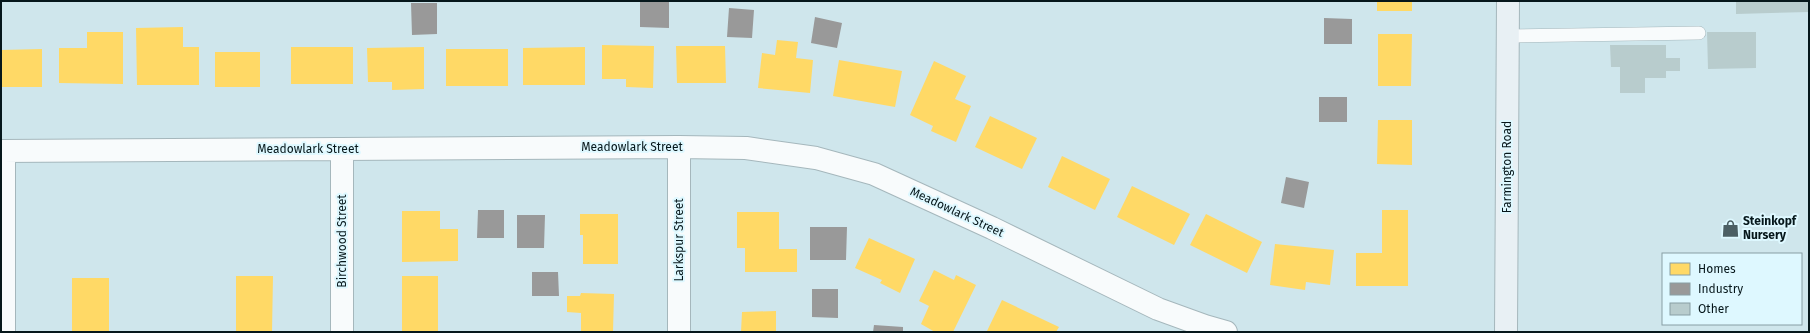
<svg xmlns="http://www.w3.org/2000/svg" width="1810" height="333" viewBox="0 0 1810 333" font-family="'Fira Sans',sans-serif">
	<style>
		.homes { fill: #ffd966 }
		.industry { fill: #999 }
		.building { fill: #b8cccd }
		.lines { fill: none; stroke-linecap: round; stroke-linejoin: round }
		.lane-casing { stroke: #a5b7bc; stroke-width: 14 }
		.street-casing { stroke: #a5b7bc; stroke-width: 24 }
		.secondary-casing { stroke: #a5b7bc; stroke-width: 24 }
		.lane { stroke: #f8fbfc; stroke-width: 13 }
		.street { stroke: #f8fbfc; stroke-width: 22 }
		.secondary { stroke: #e8f0f4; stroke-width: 22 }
		.labels { text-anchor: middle; stroke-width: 4; stroke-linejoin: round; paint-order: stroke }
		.street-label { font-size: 12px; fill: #06171b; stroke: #def8ff }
		.poi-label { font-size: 12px; font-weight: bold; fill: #06171b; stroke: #def8ff; text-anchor: start }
	</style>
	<rect width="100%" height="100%" fill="#cfe6ec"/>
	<!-- homes -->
	<path class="homes" d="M 1377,1 L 1412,1 L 1412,11 L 1377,11 Z
		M 183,27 L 183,47 L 199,47 L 199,85 L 137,85 L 136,28 Z
		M 87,32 L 123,32 L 123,84 L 59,83 L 59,48 L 87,48 Z
		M 1378,34 L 1412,34 L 1411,86 L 1378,86 Z
		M 777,40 L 798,42 L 796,58 L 813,60 L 810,93 L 758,88 L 762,53 L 775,55 Z
		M 602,45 L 654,46 L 653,88 L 626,87 L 626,79 L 602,79 Z
		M 676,46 L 725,46 L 726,83 L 677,83 Z
		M 291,47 L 353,47 L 353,84 L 291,84 Z
		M 424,47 L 424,89 L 392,90 L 392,82 L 368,82 L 367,48 Z
		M 585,47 L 585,85 L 523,85 L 523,48 Z
		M 42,49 L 42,87 L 1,87 L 1,50 Z
		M 446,49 L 508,49 L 508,86 L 446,86 Z
		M 215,52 L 260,52 L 260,87 L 215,87 Z
		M 839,60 L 902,71 L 895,107 L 833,96 Z
		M 934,61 L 966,76 L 955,99 L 971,106 L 956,142 L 931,131 L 933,126 L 910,115 Z
		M 990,116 L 1037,138 L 1022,169 L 975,147 Z
		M 1378,120 L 1412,120 L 1412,165 L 1377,164 Z
		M 1062,156 L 1110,179 L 1095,210 L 1048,187 Z
		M 1132,186 L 1190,214 L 1174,245 L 1117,217 Z
		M 1382,210 L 1408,210 L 1408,286 L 1356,286 L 1356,253 L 1382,253 Z
		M 402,211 L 440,211 L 440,229 L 458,229 L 458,261 L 402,262 Z
		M 737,212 L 779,212 L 779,249 L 797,249 L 797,272 L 745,272 L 745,248 L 737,248 Z
		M 580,214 L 618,214 L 618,264 L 583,264 L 583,235 L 580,235 Z
		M 1206,214 L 1262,242 L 1247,273 L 1190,245 Z
		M 869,238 L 915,259 L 900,293 L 880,283 L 882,280 L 855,268 Z
		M 1275,244 L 1334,250 L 1330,285 L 1306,282 L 1305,290 L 1270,285 Z
		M 934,270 L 954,280 L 956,275 L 976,285 L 953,332 L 935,332 L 921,324 L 929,306 L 919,301 Z
		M 236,276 L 273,276 L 272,332 L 236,332 Z
		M 402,276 L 438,276 L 438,332 L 402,332 Z
		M 72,278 L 109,278 L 109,332 L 72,332 Z
		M 581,293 L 614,294 L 613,332 L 581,332 L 581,313 L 567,312 L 567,296 L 580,296 Z
		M 1002,300 L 1059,327 L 1056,332 L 987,331 Z
		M 776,311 L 776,332 L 741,332 L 742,312 Z"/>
	<!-- industry -->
	<path class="industry" d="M 640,1 L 669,1 L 669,28 L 640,27 Z
		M 411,3 L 437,3 L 437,34 L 412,35 Z
		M 729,8 L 754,10 L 752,38 L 727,37 Z
		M 815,17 L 842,23 L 837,48 L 811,43 Z
		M 1324,18 L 1352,19 L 1352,44 L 1324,44 Z
		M 1319,97 L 1347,97 L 1347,122 L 1319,122 Z
		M 1286,177 L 1309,182 L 1304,208 L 1281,203 Z
		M 478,210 L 504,210 L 504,238 L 477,238 Z
		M 517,215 L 545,215 L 544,248 L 517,248 Z
		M 810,227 L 847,227 L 846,260 L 810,260 Z
		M 532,272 L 558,272 L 559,296 L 532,296 Z
		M 812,289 L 838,289 L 838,318 L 812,317 Z
		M 874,325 L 903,327 L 903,332 L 873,332 Z"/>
	<!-- building -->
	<path class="building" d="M 1736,1 L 1809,1 L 1809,12 L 1736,14 Z
		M 1707,32 L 1756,32 L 1756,68 L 1708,69 Z
		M 1610,45 L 1666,45 L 1666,58 L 1680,58 L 1680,71 L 1666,71 L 1666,78 L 1645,78 L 1645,93 L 1620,93 L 1620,67 L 1611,67 Z"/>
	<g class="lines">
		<defs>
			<path id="lane" d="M 1507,36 L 1699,33"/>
			<path id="street" d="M 1,151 L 679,147 L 746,148 L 816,158 L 874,174 L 992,228 L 1158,309 L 1205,326 L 1226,332
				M 4,332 L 4,151
				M 342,332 L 342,149
				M 679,332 L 679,147"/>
			<path id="secondary" d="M 1506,332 L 1508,1"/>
		</defs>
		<!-- lane casing -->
		<use href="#lane" class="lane-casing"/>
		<!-- street casing -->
		<use href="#street" class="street-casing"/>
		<!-- secondary casing -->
		<use href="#secondary" class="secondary-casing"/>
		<!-- lane -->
		<use href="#lane" class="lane"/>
		<!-- street -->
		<use href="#street" class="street"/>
		<!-- secondary -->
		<use href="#secondary" class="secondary"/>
	</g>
	<!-- icons -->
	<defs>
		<symbol id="shop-bare" viewBox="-9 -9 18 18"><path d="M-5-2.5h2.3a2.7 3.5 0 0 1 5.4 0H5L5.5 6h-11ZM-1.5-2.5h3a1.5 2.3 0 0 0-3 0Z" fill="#4c5f64" stroke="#def8ff" stroke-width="2.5" paint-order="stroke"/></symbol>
	</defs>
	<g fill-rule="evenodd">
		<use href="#shop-bare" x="1718" y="216" width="25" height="25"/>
	</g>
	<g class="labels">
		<!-- street labels -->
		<g class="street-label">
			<text x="632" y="151">Meadowlark Street</text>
			<text x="308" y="153">Meadowlark Street</text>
			<text transform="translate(1507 167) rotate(-90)" y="4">Farmington Road</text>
			<text transform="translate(957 212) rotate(25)" y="4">Meadowlark Street</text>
			<text transform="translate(679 240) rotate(-90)" y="4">Larkspur Street</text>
			<text transform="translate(342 241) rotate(-90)" y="4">Birchwood Street</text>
		</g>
		<!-- poi labels -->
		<g class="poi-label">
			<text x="1743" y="225">Steinkopf<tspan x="1743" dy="14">Nursery</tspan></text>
		</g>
	</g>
	<!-- border -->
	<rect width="1810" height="333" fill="none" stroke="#06171b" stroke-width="4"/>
	<!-- legend -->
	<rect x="1662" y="253" width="140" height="72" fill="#def8ff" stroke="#889ea4"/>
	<rect x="1670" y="263" width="20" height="12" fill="#ffd966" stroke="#889ea4"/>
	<text x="1698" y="273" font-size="12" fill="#06171b">Homes</text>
	<rect x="1670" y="283" width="20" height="12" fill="#999999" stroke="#889ea4"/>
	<text x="1698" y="293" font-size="12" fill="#06171b">Industry</text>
	<rect x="1670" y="303" width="20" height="12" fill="#b8cccd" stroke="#889ea4"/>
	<text x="1698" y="313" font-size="12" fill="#06171b">Other</text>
</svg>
